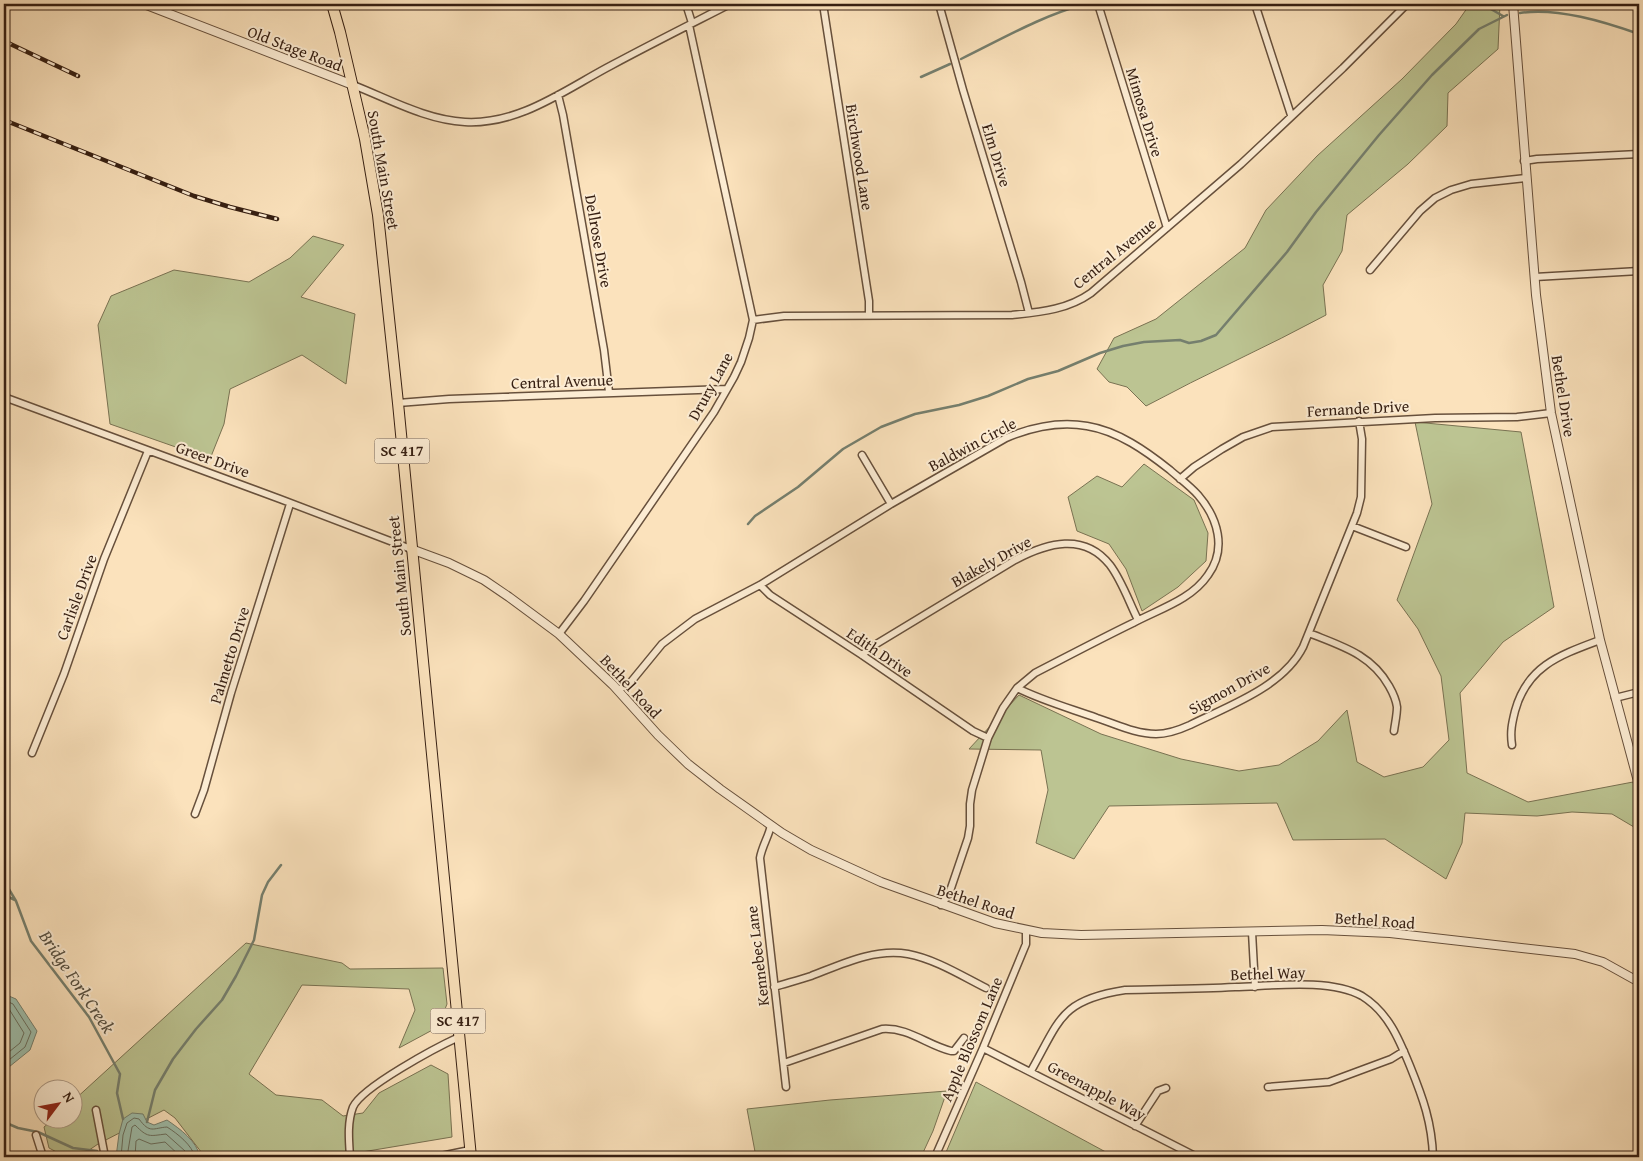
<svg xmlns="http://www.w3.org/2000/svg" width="1643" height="1161" viewBox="0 0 1643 1161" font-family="'Gentium Book Plus',serif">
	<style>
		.green { fill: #bcc492; stroke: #797252 }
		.water { fill: #9fbfac; stroke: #757f6e }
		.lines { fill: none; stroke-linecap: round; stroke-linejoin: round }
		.shore { stroke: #6a6f5f; stroke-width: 1 }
		.stream { stroke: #757f6e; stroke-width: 2.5 }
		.minor-casing { stroke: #67503c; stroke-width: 9 }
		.tertiary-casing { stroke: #67503c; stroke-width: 10 }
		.primary-casing { stroke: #361f12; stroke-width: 12 }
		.minor { stroke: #fcecd3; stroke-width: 6 }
		.tertiary { stroke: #fcecd3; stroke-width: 8 }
		.primary { stroke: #fbe2bc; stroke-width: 10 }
		.rail-casing { stroke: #361f12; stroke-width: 4.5 }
		.rail { stroke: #fcecd3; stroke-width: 2.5; stroke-dasharray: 8; stroke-linecap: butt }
		.labels { text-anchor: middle; stroke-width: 4; stroke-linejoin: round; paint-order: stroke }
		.shield { fill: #fcecd3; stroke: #715c4c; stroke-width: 1 }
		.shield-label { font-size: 15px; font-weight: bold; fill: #361f12 }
		.street-label { font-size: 16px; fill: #361f12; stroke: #fcecd3 }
		.water-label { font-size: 18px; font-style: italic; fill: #564f40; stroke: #fcecd3 }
	</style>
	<rect width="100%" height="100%" fill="#fbe2bc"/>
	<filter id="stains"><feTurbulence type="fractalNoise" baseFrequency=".004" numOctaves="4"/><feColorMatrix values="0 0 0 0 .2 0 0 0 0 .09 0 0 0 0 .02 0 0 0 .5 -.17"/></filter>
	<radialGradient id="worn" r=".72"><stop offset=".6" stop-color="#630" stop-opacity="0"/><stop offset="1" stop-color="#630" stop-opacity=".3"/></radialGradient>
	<!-- green -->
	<path class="green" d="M 1470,4 L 1500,4 L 1498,49 L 1448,93 L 1447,126 L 1408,164 L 1347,215 L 1342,251 L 1323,285 L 1326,315 C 1267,347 1205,374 1146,406 L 1127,387 L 1109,382 L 1097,369 L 1114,338 L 1156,319 L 1245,248 L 1266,210 L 1317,156 L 1402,79 L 1456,24 Z
		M 313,236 L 344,245 L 301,297 L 355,314 L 346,384 L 302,355 L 230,389 L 224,424 L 210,459 L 110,424 L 98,325 L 111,296 L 174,270 L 249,282 L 290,258 Z
		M 1415,422 L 1521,432 L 1554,607 L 1503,642 L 1460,693 L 1467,773 L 1528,802 L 1633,782 L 1639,807 L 1639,830 L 1612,814 L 1572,812 L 1537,816 L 1465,813 L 1462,843 L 1446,879 L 1385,839 L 1293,840 L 1277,803 L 1109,806 L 1074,859 L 1036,843 L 1048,790 L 1041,750 L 969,749 L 1019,695 L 1101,734 L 1181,759 L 1239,771 L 1279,765 L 1318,741 L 1347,710 L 1357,762 L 1384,777 L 1423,767 L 1449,740 L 1441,676 L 1418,629 L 1397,600 L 1432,504 Z
		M 1144,464 L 1194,500 L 1208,533 L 1206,561 L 1178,587 L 1142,611 L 1126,569 L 1109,544 L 1077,531 L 1068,497 L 1097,476 L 1122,487 Z
		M 246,943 L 342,963 L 350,969 L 443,968 L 447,1004 L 438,1027 L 399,1048 L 415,1010 L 409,989 L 302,985 L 249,1074 L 276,1095 L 322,1100 L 343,1116 L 363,1113 L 379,1093 L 431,1065 L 448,1074 L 452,1137 L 362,1152 L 362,1157 L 205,1157 L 175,1118 L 164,1110 L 98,1144 L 79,1157 L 66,1157 L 49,1148 L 44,1127 L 54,1119 L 72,1118 L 73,1101 Z
		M 976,1082 L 1115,1157 L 944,1157 Z
		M 947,1091 L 933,1131 L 921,1157 L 756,1157 L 747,1109 L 830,1100 Z"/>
	<!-- water -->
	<path class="water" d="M 4,994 L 16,999 L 37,1031 L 30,1050 L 4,1071 Z
		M 132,1113 L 143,1114 L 147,1122 L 154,1125 L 167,1120 C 180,1129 197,1141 200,1157 L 116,1157 L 119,1134 L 123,1119 Z"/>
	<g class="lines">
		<!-- shore -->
		<path class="shore" d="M 4,1000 L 13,1004 L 31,1032 L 25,1047 L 4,1064
			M 4,1007 L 9,1009 L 24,1033 L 20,1043 L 4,1056
			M 121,1157 L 123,1135 L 127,1123 L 134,1118 L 139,1119 C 150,1134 153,1128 167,1127 C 178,1134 192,1145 195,1157
			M 127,1157 L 132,1127 L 135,1125 C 148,1138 149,1136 166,1134 L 185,1151 L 189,1157
			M 135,1157 L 136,1141 L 139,1139 L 151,1144 L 165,1142 L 181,1157"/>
		<!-- stream -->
		<path class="stream" d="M 1482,4 L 1503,16
			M 1520,13 C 1557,7 1605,22 1639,34
			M 961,59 C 1002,39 1041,16 1085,4
			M 921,77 L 950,64
			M 748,524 L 755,516 L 798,487 L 843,449 L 881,427 L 915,414 L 959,405 L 988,396 L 1028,379 L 1058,371 L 1100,353 L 1123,346 L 1144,342 L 1180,340 L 1189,343 L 1201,341 L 1216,335 L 1287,252 L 1316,212 L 1379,135 L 1432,75 L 1479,29 L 1507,15
			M 4,881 L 16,901 L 31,941 L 89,1017 L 120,1074 L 117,1093 L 123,1119
			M 4,895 L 15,900
			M 4,1122 L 18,1128 L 38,1132 L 73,1148 L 97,1151
			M 147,1122 L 155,1090 L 173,1059 L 196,1029 L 222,1000 L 236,976 L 254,940 L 262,895 L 268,882 L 281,865"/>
		<defs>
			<path id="minor" d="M 686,4 L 692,23
				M 823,4 L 869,301 L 869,315
				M 939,4 L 963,90 L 1021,282 L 1029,313
				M 1098,4 L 1167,228
				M 1255,4 L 1291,115
				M 353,85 C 389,99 426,120 465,122 C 520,125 566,89 612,65 C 651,44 691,24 730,4
				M 558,95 L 563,115 L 604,350 L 609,392
				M 1524,161 L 1537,159 L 1639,154
				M 1370,270 L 1420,211 L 1435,198 L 1451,190 L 1471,184 L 1526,178
				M 1535,277 L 1639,271
				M 753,320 L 784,316 L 1012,315 C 1040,312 1067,310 1091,293 L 1241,164 L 1343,68 L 1407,4
				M 4,397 L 280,499 L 411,549
				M 398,403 L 449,399 L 726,389
				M 862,455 L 891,504
				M 1180,479 L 1194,467 L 1222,449 L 1243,437 L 1272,427 L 1435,418 L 1517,417 L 1551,413
				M 1352,526 L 1406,547
				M 760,585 L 770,595 L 862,655 L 973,731 L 988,738
				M 1309,633 C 1341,646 1371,654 1389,686 C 1393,693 1396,699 1397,707 C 1397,715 1395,723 1394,731
				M 559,634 L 584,601 L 714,412 L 734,377 L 741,362 L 749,338 L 753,320 L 689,25
				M 862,655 L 873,646 L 1015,560 C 1047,543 1084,532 1110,565 C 1122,581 1129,602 1138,620
				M 1017,688 C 1043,701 1069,708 1097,718 C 1116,724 1135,734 1156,734 C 1168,734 1179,730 1190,725 C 1228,706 1283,687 1303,647 L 1357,513 L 1361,497 L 1362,439 L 1359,421
				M 618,690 L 630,683 L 662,644 L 695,619 L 760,585 L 891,504 L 1006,438 C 1032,427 1059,421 1087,426 C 1118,431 1146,451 1170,470 C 1179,478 1190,486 1198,495 C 1218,518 1227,549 1208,575 C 1191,600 1159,609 1133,623 C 1100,639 1068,656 1035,673 L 1017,688 L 1003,708 L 988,738 L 972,790 L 970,804 L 970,826 L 968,838 L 949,894 L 941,905
				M 1615,698 L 1639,692
				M 1512,745 C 1510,732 1512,723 1515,711 C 1527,666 1560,655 1600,640
				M 32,753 L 64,674 L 104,559 L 148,451
				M 195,814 L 204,790 L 231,693 L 290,504
				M 771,825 C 769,836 762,846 760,858 L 786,1087
				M 1252,932 L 1255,987
				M 774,987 C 787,983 799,980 811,976 C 842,964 875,948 908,954 C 935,959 962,976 986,988
				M 983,1048 L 1197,1157
				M 784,1063 L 882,1029 C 908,1027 927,1045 951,1051 L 954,1051 L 964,1038
				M 1031,1071 C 1060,1020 1060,1000 1125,990 C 1161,989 1198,989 1235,987 C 1271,986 1330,978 1362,996 C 1388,1012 1399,1039 1410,1066 C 1423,1098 1432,1123 1433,1157
				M 1268,1087 L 1329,1082 L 1391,1059 L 1404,1051
				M 96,1110 L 105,1157
				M 1135,1126 L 1158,1091 L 1166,1088
				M 36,1135 L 43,1157
				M 294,1157 L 323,1157
				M 350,1157 C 349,1141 347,1123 353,1107 C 362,1087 437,1047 459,1037
				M 436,1157 L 470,1150
				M 935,1157 L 983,1048 L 1026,944 L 1026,931"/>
			<path id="tertiary" d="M 144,4 L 353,85
				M 1513,4 L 1536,295 L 1551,413 L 1600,640 L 1639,785
				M 411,549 L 449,563 L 484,580 L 509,597 L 559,634 L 613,685 L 658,735 L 688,764 L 720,789 L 782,833 L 811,850 L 881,882 L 995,923 L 1042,933 L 1081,935 L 1322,930 L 1390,933 L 1575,954 L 1603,962 L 1639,982"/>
			<path id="primary" d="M 332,4 L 340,32 L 365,139 L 378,215 L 398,403 L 471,1157"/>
		</defs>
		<!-- minor casing -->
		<use href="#minor" class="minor-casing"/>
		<!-- tertiary casing -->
		<use href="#tertiary" class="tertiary-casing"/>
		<!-- primary casing -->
		<use href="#primary" class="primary-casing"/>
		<!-- minor -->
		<use href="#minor" class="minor"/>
		<!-- tertiary -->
		<use href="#tertiary" class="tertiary"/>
		<!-- primary -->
		<use href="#primary" class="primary"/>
		<defs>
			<path id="rail" d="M 4,41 L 78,76
				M 4,120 L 194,196 L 230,207 L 277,219"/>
		</defs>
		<!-- rail casing -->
		<use href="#rail" class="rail-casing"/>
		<!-- rail -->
		<use href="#rail" class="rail"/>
	</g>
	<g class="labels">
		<!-- shield labels -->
		<g class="shield">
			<rect x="374.5" y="438.5" width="55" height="25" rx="4"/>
			<rect x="430.5" y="1008.5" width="55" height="25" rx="4"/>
		</g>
		<g class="shield-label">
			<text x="402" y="456">SC 417</text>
			<text x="458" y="1026">SC 417</text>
		</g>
		<!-- street labels -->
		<g class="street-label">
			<text transform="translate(295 48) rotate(21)" y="6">Old Stage Road</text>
			<text transform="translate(1145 112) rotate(73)" y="6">Mimosa Drive</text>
			<text transform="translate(997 155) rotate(73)" y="6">Elm Drive</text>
			<text transform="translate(860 157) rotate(81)" y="6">Birchwood Lane</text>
			<text transform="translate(384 170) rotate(80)" y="6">South Main Street</text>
			<text transform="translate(599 241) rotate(80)" y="6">Dellrose Drive</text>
			<text transform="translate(1114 253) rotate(-39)" y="6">Central Avenue</text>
			<text transform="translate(562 381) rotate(-2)" y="6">Central Avenue</text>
			<text transform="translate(710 386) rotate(-61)" y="6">Drury Lane</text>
			<text transform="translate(1564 396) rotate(81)" y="6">Bethel Drive</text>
			<text transform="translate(1358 408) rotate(-3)" y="6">Fernande Drive</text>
			<text transform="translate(972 444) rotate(-28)" y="6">Baldwin Circle</text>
			<text transform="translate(213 459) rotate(20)" y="6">Greer Drive</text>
			<text transform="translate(991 561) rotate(-29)" y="6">Blakely Drive</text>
			<text transform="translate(399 576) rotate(-96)" y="6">South Main Street</text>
			<text transform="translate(76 597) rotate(-70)" y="6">Carlisle Drive</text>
			<text transform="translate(880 652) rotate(34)" y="6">Edith Drive</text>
			<text transform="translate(229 655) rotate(-73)" y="6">Palmetto Drive</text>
			<text transform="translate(631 686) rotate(47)" y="6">Bethel Road</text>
			<text transform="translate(1229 688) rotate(-29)" y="6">Sigmon Drive</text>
			<text transform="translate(976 901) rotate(18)" y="6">Bethel Road</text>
			<text transform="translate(1375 920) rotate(4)" y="6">Bethel Road</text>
			<text transform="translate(757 956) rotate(-97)" y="6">Kennebec Lane</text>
			<text transform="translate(1268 973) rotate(-2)" y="6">Bethel Way</text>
			<text transform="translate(971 1039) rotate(-67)" y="6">Apple Blossom Lane</text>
			<text transform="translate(1097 1090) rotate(28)" y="6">Greenapple Way</text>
		</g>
		<!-- water labels -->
		<g class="water-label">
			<text transform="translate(77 982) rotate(56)" y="6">Bridge Fork Creek</text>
		</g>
	</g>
	<!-- margin -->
	<rect width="1643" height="1161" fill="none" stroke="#fbe2bc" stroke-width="20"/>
	<rect x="5" y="5" width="1633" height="1151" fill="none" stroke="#361f12" stroke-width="2.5"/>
	<rect x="10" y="10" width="1623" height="1141" fill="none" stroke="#361f12"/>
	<!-- north arrow -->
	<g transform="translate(58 1104) rotate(58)"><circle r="24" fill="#fcecd3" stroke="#ad9a86"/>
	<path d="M0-4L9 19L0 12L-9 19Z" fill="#8f2418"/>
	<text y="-8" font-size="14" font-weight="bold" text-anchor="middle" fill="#361f12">N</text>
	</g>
	<rect width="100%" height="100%" filter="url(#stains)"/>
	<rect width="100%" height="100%" fill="url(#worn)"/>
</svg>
